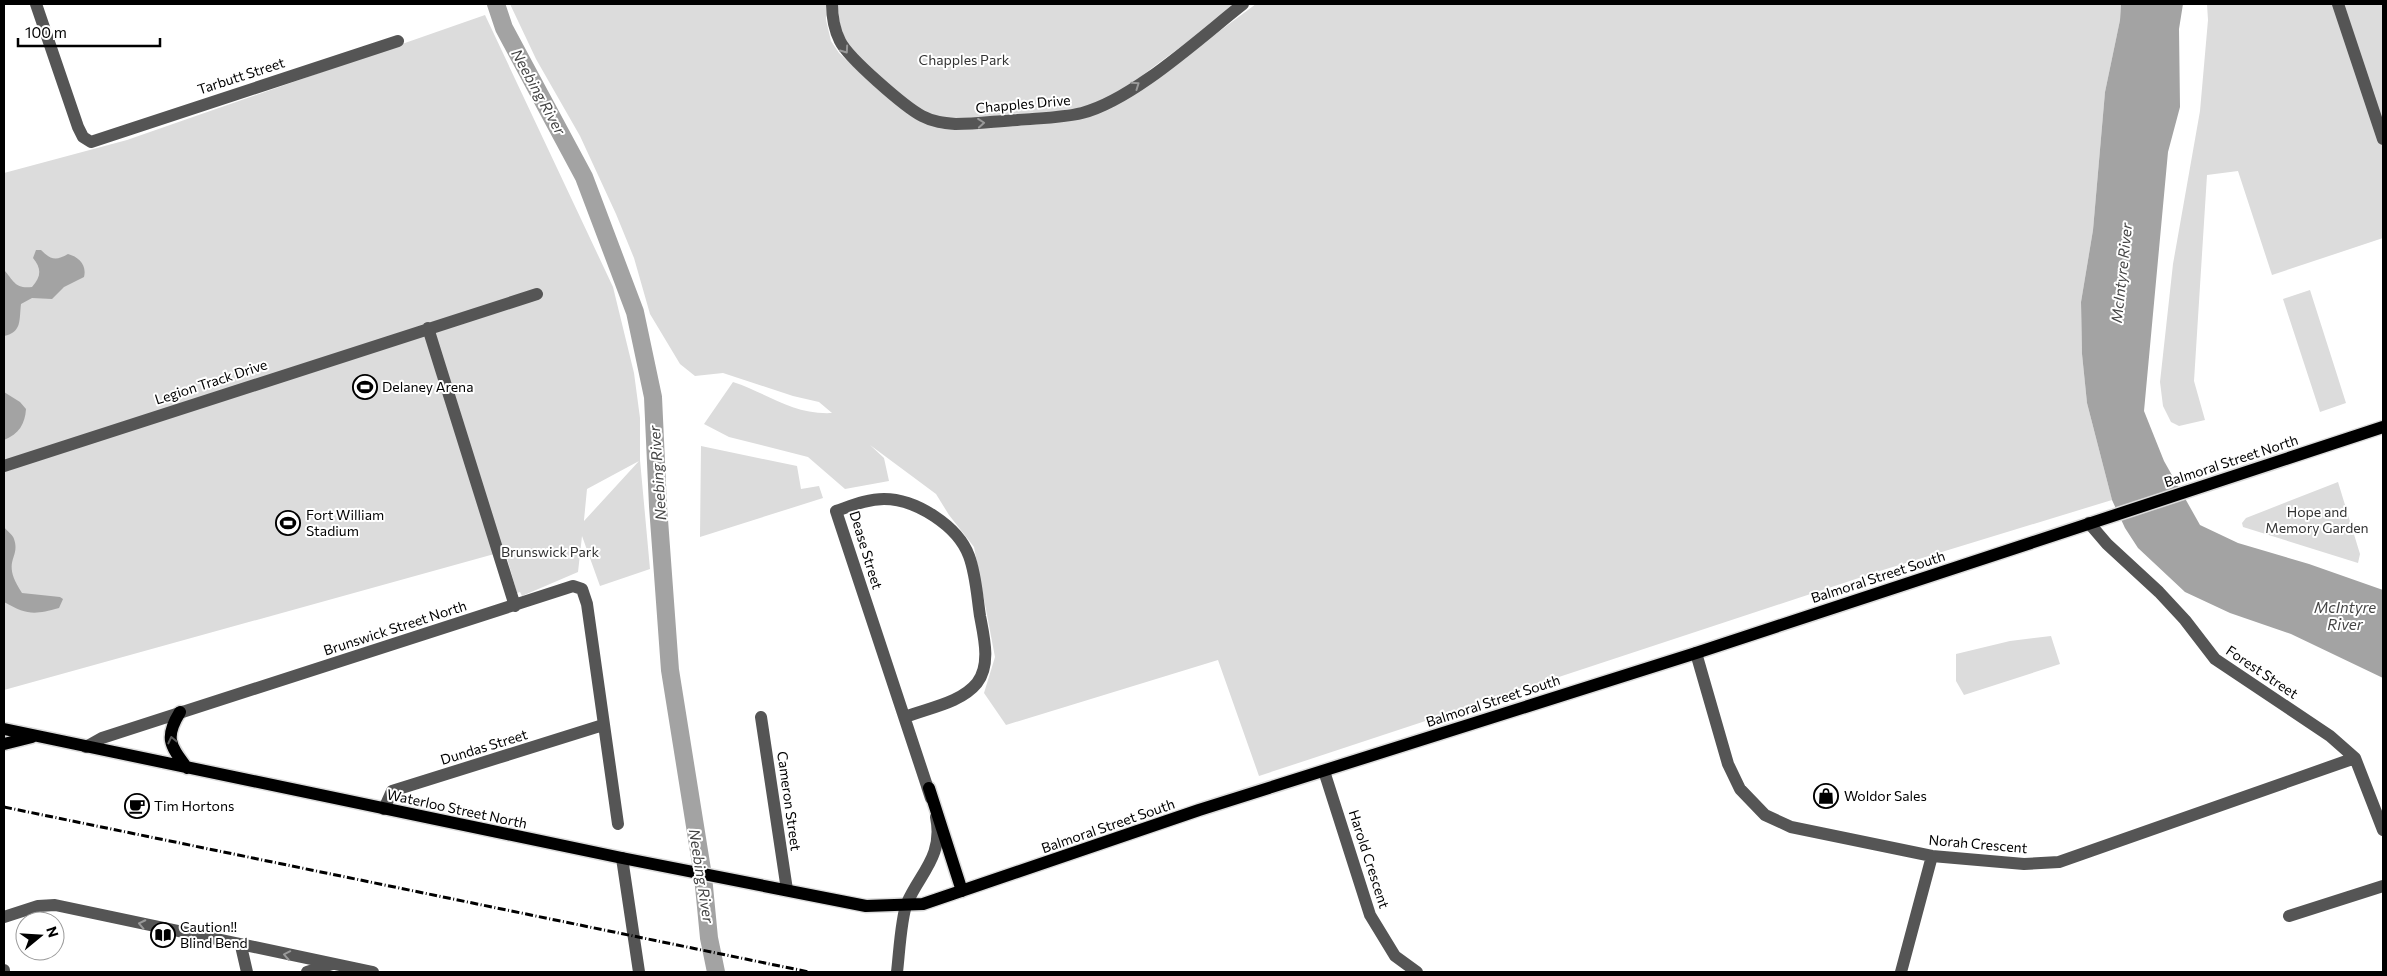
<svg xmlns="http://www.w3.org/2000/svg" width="2387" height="976" viewBox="0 0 2387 976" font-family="Commissioner,sans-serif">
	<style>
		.green { fill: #dcdcdc; fill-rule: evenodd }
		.water { fill: #a3a3a3 }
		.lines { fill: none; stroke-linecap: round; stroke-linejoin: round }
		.river { stroke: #a3a3a3; stroke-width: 18 }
		.major-casing { stroke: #dbdbdb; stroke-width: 15 }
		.minor { stroke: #555; stroke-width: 12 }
		.major { stroke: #000; stroke-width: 12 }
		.rail { stroke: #000; stroke-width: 3; stroke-dasharray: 8 2.5 1 2.5; stroke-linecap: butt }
		.oneway { stroke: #999 }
		.oneway2 { stroke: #595959 }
		.labels { text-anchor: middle; stroke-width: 4; stroke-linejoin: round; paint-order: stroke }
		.park-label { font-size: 14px; fill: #333; stroke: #fff }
		.street-label { font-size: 14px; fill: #000; stroke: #fff }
		.poi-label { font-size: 14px; fill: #000; stroke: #fff; text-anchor: start }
		.water-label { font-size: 15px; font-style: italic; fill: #444; stroke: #fff }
	</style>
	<rect width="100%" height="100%" fill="#fff"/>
	<!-- green -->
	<path class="green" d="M 510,4 L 826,4 L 826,20 L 831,41 L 839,53 L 876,88 L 929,125 L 1079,119 L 1190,53 L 1256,4 L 2121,4 L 2120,20 L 2105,92 L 2093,230 L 2081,302 L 2082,354 L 2087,403 L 2112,500 L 1883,570 L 1259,776 L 1218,660 L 1006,725 L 984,693 L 995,657 L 974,547 L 949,515 L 936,494 L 870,445 L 884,458 L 889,481 L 845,489 L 808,457 L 729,437 L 704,424 L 733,382 C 767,393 793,415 832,413 L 819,402 L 793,396 L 723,373 L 695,376 L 680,364 L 650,314 L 634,258 L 616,214 L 580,136 L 536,59 Z
		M 838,4 L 1238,4 C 1211,24 1184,45 1156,65 C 1136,80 1116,97 1092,105 C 1066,113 1036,112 1009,114 C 984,117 955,124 930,114 C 915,108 901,94 887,83 C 858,61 838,42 838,4 Z
		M 2207,4 L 2383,4 L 2383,238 L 2272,275 L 2238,171 L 2207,175 L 2194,381 L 2205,420 L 2179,426 L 2171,422 L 2163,406 L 2160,382 L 2173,264 L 2200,111 L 2208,20 Z
		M 485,15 L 613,287 L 634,373 L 640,418 L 640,460 L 650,569 L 600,586 L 582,536 L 578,572 L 522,596 L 520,592 L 517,593 L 505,551 L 4,690 L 4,173 L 127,140 ZM 639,461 L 584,521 L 584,520 L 587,489 Z
		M 2310,290 L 2346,403 L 2320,412 L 2283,299 Z
		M 701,446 L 797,466 L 801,489 L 819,486 L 823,498 L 700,537 Z
		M 2338,482 L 2360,554 L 2358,563 L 2243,527 L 2242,523 L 2246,518 Z
		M 2051,636 L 2060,664 L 1964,695 L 1956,681 L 1956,654 L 2010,641 Z"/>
	<!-- water -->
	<path class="water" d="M 2121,4 L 2183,4 L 2179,29 L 2180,107 L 2168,152 L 2144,411 L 2164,461 L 2200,525 L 2238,543 L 2309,564 L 2383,590 L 2383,678 L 2291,634 L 2230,613 L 2185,592 L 2138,548 L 2125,528 L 2112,500 L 2087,403 L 2082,354 L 2081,302 L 2093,230 L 2105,92 L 2120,20 Z
		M 36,250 L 41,250 C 51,260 56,261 68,254 C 79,257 87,265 84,277 L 64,287 L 52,299 L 32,298 L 21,304 C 19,321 22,332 4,336 L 4,270 C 14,281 15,289 32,287 C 41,277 42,269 33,258 Z
		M 4,392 L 20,402 L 26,409 C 25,424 19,434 4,440 Z
		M 4,527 C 7,531 13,535 14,539 C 21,559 0,560 22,593 L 60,597 L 63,599 L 59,608 C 34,615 27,615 4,602 Z"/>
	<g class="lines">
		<!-- river -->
		<path class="river" d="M 496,4 L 504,28 L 584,177 L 635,312 L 653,397 L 658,506 L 670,670 L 703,876 L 709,938 L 716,972"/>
		<defs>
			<path id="major" d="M 180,712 C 164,738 170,745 187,768
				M 4,729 L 622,858 L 866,906 L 923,904 L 1199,810 L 1696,653 L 2383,427
				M 4,744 L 32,737
				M 929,788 L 962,891"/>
		</defs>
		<!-- major casing -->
		<use href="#major" class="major-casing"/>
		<!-- minor -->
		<path class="minor" d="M 36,4 L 78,127 L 83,137 L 91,142 L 398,41
			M 832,4 C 832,17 834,29 840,41 C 848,58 905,107 922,116 C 933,122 945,123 956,124 C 977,124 997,121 1017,120 C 1039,118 1061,118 1082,113 C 1133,100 1201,37 1243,4
			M 2338,4 L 2383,139
			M 428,328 L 515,606
			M 4,466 L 537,294
			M 2089,523 L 2107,544 L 2159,592 L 2185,620 L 2215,659 L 2330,736 L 2355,758 L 2383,830
			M 1696,653 L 1728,764 L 1740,789 L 1765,815 L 1791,827 L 1932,856 L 2024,864 L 2059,862 L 2355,758
			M 761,717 L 787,890
			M 905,717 C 928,708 961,703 977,683 C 991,665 984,637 980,616 C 977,596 976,575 969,556 C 958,526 916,499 884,499 C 867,499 851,506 836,511 L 931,798
			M 86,747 L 102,738 L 573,586 L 582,589 L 587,604 L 618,824
			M 1324,771 L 1370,915 L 1395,956 L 1417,972
			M 384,809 L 392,791 L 603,725
			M 622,858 L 639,972
			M 2289,916 L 2383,886
			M 4,917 L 38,906 L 55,905 L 373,972
			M 241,946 L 247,972
			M 4,970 L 4,972
			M 307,972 L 332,964
			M 897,972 C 899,956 901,917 907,903 C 920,873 944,856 936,817
			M 1901,972 L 1932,856"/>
		<!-- major -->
		<use href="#major" class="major"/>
		<!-- rail -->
		<path class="rail" d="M 4,807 L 809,972"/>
	</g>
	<!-- one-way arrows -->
	<defs><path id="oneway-chevron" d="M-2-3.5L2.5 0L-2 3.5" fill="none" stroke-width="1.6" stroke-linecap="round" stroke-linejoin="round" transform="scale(1.25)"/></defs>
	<g class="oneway">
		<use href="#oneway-chevron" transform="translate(845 50) rotate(55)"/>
		<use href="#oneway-chevron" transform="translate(1136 85) rotate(-35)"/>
		<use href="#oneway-chevron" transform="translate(981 123) rotate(-5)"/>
		<use href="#oneway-chevron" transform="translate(142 924) rotate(-168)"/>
		<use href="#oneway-chevron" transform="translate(287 955) rotate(-169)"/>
	</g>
	<use class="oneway2" href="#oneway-chevron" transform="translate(172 740) rotate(-103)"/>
	<!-- icons -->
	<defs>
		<symbol id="stadium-ring" viewBox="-11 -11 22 22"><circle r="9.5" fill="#fff" stroke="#000" stroke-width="1.5"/><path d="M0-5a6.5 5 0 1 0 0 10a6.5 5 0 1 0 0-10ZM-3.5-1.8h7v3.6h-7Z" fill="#000"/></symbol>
		<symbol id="shop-ring" viewBox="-11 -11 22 22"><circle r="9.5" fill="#fff" stroke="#000" stroke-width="1.5"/><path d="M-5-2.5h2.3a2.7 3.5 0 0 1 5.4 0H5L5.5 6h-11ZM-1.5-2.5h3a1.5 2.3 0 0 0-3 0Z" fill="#000"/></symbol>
		<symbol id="cafe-ring" viewBox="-11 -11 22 22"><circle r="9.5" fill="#fff" stroke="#000" stroke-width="1.5"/><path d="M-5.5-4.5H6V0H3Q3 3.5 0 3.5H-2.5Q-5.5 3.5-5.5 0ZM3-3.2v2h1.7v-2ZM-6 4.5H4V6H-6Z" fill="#000"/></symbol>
		<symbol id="library-ring" viewBox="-11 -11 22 22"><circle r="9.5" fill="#fff" stroke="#000" stroke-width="1.5"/><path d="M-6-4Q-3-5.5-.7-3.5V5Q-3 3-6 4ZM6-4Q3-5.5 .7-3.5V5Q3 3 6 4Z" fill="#000"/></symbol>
	</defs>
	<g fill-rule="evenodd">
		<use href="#stadium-ring" x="351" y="373" width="28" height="28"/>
		<use href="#stadium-ring" x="274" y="509" width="28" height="28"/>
		<use href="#shop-ring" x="1812" y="782" width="28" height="28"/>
		<use href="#cafe-ring" x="123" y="792" width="28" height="28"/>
		<use href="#library-ring" x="149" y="921" width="28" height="28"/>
	</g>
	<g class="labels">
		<!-- park labels -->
		<g class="park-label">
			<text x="964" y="65">Chapples Park</text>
			<text x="2317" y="517">Hope and<tspan x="2317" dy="16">Memory Garden</tspan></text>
			<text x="550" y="557">Brunswick Park</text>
		</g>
		<!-- street labels -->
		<g class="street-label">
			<text transform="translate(241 76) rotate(-18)" y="5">Tarbutt Street</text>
			<text transform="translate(1023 104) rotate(-5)" y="5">Chapples Drive</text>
			<text transform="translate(211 382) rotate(-18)" y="5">Legion Track Drive</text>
			<text transform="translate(2231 461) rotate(-18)" y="5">Balmoral Street North</text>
			<text transform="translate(866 550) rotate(73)" y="5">Dease Street</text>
			<text transform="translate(1878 577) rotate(-18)" y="5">Balmoral Street South</text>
			<text transform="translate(395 628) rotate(-18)" y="5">Brunswick Street North</text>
			<text transform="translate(2262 672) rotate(34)" y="5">Forest Street</text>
			<text transform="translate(1493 701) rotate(-18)" y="5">Balmoral Street South</text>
			<text transform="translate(484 747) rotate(-17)" y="5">Dundas Street</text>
			<text transform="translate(789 801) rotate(82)" y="5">Cameron Street</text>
			<text transform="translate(457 809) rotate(12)" y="5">Waterloo Street North</text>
			<text transform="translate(1108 826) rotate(-19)" y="5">Balmoral Street South</text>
			<text transform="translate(1978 844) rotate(5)" y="5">Norah Crescent</text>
			<text transform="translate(1369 859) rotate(72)" y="5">Harold Crescent</text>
		</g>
		<!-- poi labels -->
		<g class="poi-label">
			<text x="382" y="392">Delaney Arena</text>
			<text x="306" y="520">Fort William<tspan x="306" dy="16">Stadium</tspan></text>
			<text x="1844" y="801">Woldor Sales</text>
			<text x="154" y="811">Tim Hortons</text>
			<text x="180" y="932">Caution!!<tspan x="180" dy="16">Blind Bend</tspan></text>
		</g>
		<!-- water labels -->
		<g class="water-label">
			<text transform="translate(538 92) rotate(61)" y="5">Neebing River</text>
			<text transform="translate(2122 273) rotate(-84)" y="5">McIntyre River</text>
			<text transform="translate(658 473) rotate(-94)" y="5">Neebing River</text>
			<text x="2345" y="613">McIntyre<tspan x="2345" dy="17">River</tspan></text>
			<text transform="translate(701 876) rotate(81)" y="5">Neebing River</text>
		</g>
	</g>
	<!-- border -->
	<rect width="2387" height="976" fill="none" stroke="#000000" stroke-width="10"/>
	<!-- north arrow -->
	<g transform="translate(40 936) rotate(72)"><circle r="24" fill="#ffffff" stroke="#999999"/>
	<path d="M0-4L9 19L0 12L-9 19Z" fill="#000000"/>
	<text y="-8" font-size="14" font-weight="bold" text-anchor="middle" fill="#000000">N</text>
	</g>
	<!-- scale -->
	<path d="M18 38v8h142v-8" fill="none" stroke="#000000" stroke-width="2.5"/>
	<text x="25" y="38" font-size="15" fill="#000000" stroke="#ffffff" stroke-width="4" paint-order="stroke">100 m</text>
</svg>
